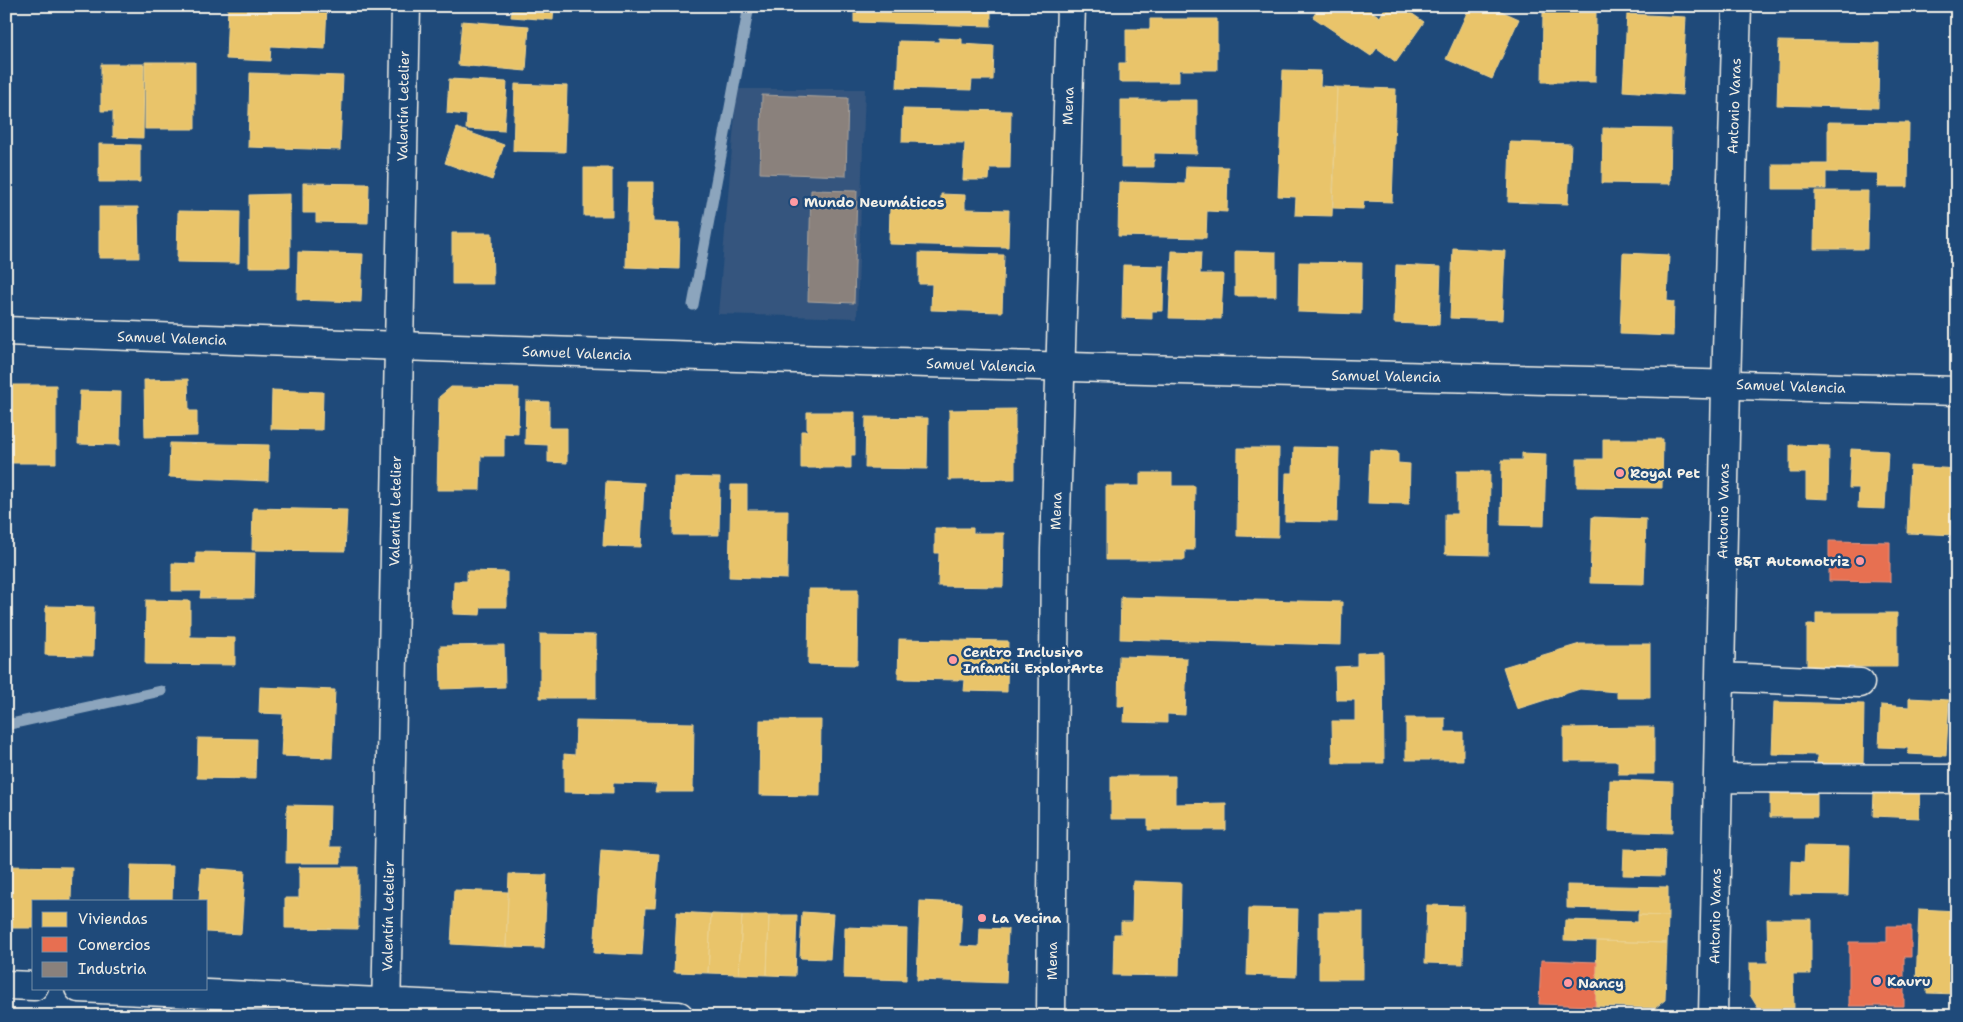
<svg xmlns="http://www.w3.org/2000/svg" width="1963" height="1022" viewBox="0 0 1963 1022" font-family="'Shantell Sans',sans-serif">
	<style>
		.built { fill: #34557e }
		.homes { fill: #e9c46a; stroke: #ecd290 }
		.shops { fill: #e76f51; stroke: #eb967e }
		.industry { fill: #8a817c; stroke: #aaa39c }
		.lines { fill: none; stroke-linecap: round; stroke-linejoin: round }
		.stream { stroke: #8ca5bd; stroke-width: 11 }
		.minor-casing { stroke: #f4f1e8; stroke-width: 31 }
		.tertiary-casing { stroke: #f4f1e8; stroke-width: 31 }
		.secondary-casing { stroke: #f4f1e8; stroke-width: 31 }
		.minor { stroke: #1f4a7a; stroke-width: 28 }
		.tertiary { stroke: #1f4a7a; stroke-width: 28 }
		.secondary { stroke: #1f4a7a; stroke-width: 28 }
		.poi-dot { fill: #ff9aa2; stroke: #1f4a7a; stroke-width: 2 }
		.labels { text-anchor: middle; stroke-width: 5; stroke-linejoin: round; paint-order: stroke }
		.street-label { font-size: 14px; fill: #f4f1e8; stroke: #1f4a7a }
		.poi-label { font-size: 14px; font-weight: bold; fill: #f4f1e8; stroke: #1f4a7a; text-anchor: start }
	</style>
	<rect width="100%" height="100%" fill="#1f4a7a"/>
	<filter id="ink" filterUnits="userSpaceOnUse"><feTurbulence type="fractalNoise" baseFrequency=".02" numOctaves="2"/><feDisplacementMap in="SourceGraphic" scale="10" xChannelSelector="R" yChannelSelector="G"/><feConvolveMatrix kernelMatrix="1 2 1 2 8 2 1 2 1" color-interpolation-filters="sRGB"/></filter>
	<g filter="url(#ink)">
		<!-- built -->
		<path class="built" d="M 737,89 L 865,89 L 857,318 L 718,314 Z"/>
		<!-- homes -->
		<path class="homes" d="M 228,6 L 327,6 L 325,49 L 271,46 L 270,61 L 226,59 Z
			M 512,6 L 554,6 L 553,20 L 511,17 Z
			M 854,6 L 991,6 L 991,26 L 854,22 Z
			M 1128,6 L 1211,6 L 1211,8 L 1128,9 Z
			M 1320,6 L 1364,6 L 1380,17 L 1386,6 L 1401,6 L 1424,22 L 1396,62 L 1377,48 L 1371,56 L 1313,17 Z
			M 1470,6 L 1490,6 L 1519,19 L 1492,79 L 1446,59 Z
			M 1543,12 L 1596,12 L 1595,82 L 1542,82 Z
			M 1627,14 L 1686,17 L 1682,95 L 1623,91 Z
			M 1150,19 L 1217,19 L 1217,70 L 1179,70 L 1179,82 L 1119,82 L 1119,63 L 1126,63 L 1126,29 L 1150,29 Z
			M 462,21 L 529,26 L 526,71 L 458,65 Z
			M 939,38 L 962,39 L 962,44 L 994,46 L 993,80 L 972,80 L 971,90 L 897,88 L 899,41 L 939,42 Z
			M 1779,41 L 1879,43 L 1878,108 L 1777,105 Z
			M 145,62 L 195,62 L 195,129 L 145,129 Z
			M 101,64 L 144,64 L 143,138 L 113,137 L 113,111 L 101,111 Z
			M 1283,70 L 1321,71 L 1320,86 L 1337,87 L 1332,216 L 1295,215 L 1296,197 L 1278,196 Z
			M 250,73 L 343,76 L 340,150 L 248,147 Z
			M 449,79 L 507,82 L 504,131 L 466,129 L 467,115 L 447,113 Z
			M 515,84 L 567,86 L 565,152 L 513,151 Z
			M 1337,87 L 1396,89 L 1392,202 L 1364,201 L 1363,209 L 1333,208 Z
			M 1121,100 L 1197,100 L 1197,154 L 1154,153 L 1154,167 L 1121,167 Z
			M 903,109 L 1011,111 L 1010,168 L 990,168 L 989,180 L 963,180 L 965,143 L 902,142 Z
			M 1828,122 L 1909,123 L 1908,187 L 1878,187 L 1878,173 L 1826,172 L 1826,189 L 1773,189 L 1773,164 L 1828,164 Z
			M 457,128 L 504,145 L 492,180 L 445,163 Z
			M 1603,128 L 1671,129 L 1670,184 L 1602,183 Z
			M 1510,142 L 1571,144 L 1568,204 L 1508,202 Z
			M 99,144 L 140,145 L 140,182 L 99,182 Z
			M 1186,166 L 1228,167 L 1227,212 L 1207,211 L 1206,238 L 1118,236 L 1119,182 L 1185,184 Z
			M 584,168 L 612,168 L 612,216 L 584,216 Z
			M 628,182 L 653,182 L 653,222 L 680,223 L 679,269 L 626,267 Z
			M 303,183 L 369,184 L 368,223 L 316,222 L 316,213 L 303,213 Z
			M 1815,191 L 1868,191 L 1867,249 L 1814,249 Z
			M 290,194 L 290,267 L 249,267 L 249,195 Z
			M 941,194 L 965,195 L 965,209 L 1009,210 L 1008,247 L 889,244 L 890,208 L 941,209 Z
			M 99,207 L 138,207 L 139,258 L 99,258 Z
			M 178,211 L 240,212 L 239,263 L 177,262 Z
			M 452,233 L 492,233 L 493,284 L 452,284 Z
			M 1453,248 L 1505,251 L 1502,320 L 1450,318 Z
			M 1172,251 L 1201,252 L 1200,274 L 1223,274 L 1221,319 L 1169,318 Z
			M 1235,251 L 1276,252 L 1276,296 L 1235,296 Z
			M 298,252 L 363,254 L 361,302 L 297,300 Z
			M 919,253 L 1004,255 L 1002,312 L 931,310 L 932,284 L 919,284 Z
			M 1623,253 L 1669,255 L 1667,301 L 1674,302 L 1673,336 L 1620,334 Z
			M 1299,262 L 1362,263 L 1361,314 L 1298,312 Z
			M 1123,265 L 1164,266 L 1163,311 L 1152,311 L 1152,319 L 1122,318 Z
			M 1396,265 L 1441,267 L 1439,325 L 1394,323 Z
			M 1956,282 L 1957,282 L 1957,348 L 1953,348 Z
			M 188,379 L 189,411 L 197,411 L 197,436 L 145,437 L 144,380 Z
			M 6,385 L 56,385 L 56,463 L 6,463 Z
			M 451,387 L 519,388 L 518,434 L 504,433 L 504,456 L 481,456 L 480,490 L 437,490 L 439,397 Z
			M 272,390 L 323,392 L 322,430 L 271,429 Z
			M 80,391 L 121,392 L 120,445 L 78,444 Z
			M 526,401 L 549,402 L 549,428 L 567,428 L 567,463 L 548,462 L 548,445 L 525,444 Z
			M 1015,409 L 1015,479 L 949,480 L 949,410 Z
			M 807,412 L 855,412 L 855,455 L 851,455 L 851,468 L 801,468 L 801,431 L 807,431 Z
			M 866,417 L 928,418 L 927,469 L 865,468 Z
			M 1603,439 L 1663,439 L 1662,488 L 1577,487 L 1577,459 L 1603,459 Z
			M 170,443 L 269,445 L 268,481 L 169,477 Z
			M 1790,445 L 1829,446 L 1828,499 L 1806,498 L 1806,473 L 1790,473 Z
			M 1294,447 L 1339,448 L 1337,522 L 1285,521 L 1286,473 L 1293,473 Z
			M 1238,448 L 1279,448 L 1278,537 L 1237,536 Z
			M 1851,449 L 1888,451 L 1885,509 L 1858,508 L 1859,488 L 1849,488 Z
			M 1370,450 L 1398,452 L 1398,463 L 1410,464 L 1409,504 L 1368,503 Z
			M 1522,453 L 1546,454 L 1544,526 L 1501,525 L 1502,460 L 1522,460 Z
			M 1910,466 L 1957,469 L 1957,535 L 1907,533 Z
			M 1457,471 L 1490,471 L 1489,555 L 1445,554 L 1445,514 L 1457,514 Z
			M 1140,473 L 1172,473 L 1172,486 L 1195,486 L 1194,550 L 1185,550 L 1185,560 L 1106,560 L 1106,486 L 1140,486 Z
			M 674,477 L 720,478 L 719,535 L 673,535 Z
			M 606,481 L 644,483 L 641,547 L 603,546 Z
			M 731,485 L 747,485 L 747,510 L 788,510 L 787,579 L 729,577 Z
			M 253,508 L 347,510 L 345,551 L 252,550 Z
			M 1592,517 L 1646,519 L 1644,584 L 1590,583 Z
			M 935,528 L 973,528 L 973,533 L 1004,533 L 1003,587 L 938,586 L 939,553 L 935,553 Z
			M 196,552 L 255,553 L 254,598 L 200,598 L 201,591 L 172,591 L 172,563 L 196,564 Z
			M 467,571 L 507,572 L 507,607 L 481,607 L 480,615 L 453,614 L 454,581 L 467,581 Z
			M 809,589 L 858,589 L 857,665 L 808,664 Z
			M 1121,597 L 1342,602 L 1341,645 L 1120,639 Z
			M 146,600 L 190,601 L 190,637 L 235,638 L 235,665 L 145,664 Z
			M 46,606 L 94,607 L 93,656 L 45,655 Z
			M 1816,613 L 1897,613 L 1897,667 L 1807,667 L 1807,625 L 1816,625 Z
			M 540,634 L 596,635 L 596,698 L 540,698 Z
			M 899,639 L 1008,641 L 1007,692 L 964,691 L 965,680 L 898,679 Z
			M 1580,644 L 1650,644 L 1650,698 L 1617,698 L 1617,692 L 1580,689 L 1517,709 L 1503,667 Z
			M 504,645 L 505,687 L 441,689 L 440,646 Z
			M 1383,652 L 1384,763 L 1333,763 L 1332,721 L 1355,721 L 1355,700 L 1336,700 L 1335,667 L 1357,666 L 1357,653 Z
			M 1119,656 L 1187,658 L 1185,715 L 1167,714 L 1167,723 L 1124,722 L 1125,706 L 1118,706 Z
			M 260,687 L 335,690 L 332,758 L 281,756 L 283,714 L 259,713 Z
			M 1909,698 L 1949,700 L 1946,756 L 1908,754 L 1908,748 L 1879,747 L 1881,705 L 1909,707 Z
			M 1774,702 L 1864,704 L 1863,767 L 1817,766 L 1817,755 L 1772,754 Z
			M 1406,718 L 1445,718 L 1445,732 L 1463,732 L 1463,760 L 1406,760 Z
			M 760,720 L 821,720 L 820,796 L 759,795 Z
			M 576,721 L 694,723 L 693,792 L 655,792 L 657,784 L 613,783 L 613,793 L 564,792 L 564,754 L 575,755 Z
			M 1654,727 L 1654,774 L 1618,774 L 1618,761 L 1564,761 L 1564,728 Z
			M 198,738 L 256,739 L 255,779 L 197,778 Z
			M 1111,776 L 1175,776 L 1175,804 L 1226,803 L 1226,830 L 1148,830 L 1148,819 L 1111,819 Z
			M 1610,780 L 1673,782 L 1672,833 L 1609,831 Z
			M 1817,783 L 1817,817 L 1770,817 L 1770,790 Z
			M 1920,786 L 1919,818 L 1873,816 L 1874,792 Z
			M 287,805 L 330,806 L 329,847 L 341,847 L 341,863 L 286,863 Z
			M 1805,846 L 1849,847 L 1848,895 L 1790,894 L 1791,861 L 1804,862 Z
			M 1624,849 L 1665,850 L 1664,876 L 1623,875 Z
			M 601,850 L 659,854 L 655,908 L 645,908 L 642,955 L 594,953 Z
			M 131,865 L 173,866 L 172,901 L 130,901 Z
			M 7,866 L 72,867 L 71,901 L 34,901 L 34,928 L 6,928 Z
			M 299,867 L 358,867 L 358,929 L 285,928 L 285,898 L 299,898 Z
			M 201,868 L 245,871 L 241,934 L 206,932 L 206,901 L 199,901 Z
			M 509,874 L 547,875 L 544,948 L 506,947 Z
			M 1133,881 L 1181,883 L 1179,976 L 1113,975 L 1114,934 L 1121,934 L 1121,922 L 1132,922 Z
			M 1567,885 L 1668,887 L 1668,916 L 1638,915 L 1639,910 L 1567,908 Z
			M 454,890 L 508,892 L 506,947 L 451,944 Z
			M 920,901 L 962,903 L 960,946 L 979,947 L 980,928 L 1008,929 L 1006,983 L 917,980 Z
			M 1427,905 L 1464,906 L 1463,964 L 1425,963 Z
			M 1249,908 L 1298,909 L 1296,977 L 1247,975 Z
			M 1919,909 L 1957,911 L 1957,994 L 1927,993 L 1927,985 L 1916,984 Z
			M 677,912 L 711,914 L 708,973 L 674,972 Z
			M 802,912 L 833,914 L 830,959 L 800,958 Z
			M 1319,912 L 1363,912 L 1363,979 L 1319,979 Z
			M 711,914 L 742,915 L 739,974 L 708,973 Z
			M 742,915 L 769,915 L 767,975 L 739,974 Z
			M 769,915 L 797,915 L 795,976 L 767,975 Z
			M 1638,915 L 1668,916 L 1667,943 L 1564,940 L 1565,920 L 1638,922 Z
			M 1767,919 L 1811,919 L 1811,974 L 1793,974 L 1794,1008 L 1758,1008 L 1750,995 L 1750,963 L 1768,963 Z
			M 845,927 L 907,929 L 906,980 L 844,978 Z
			M 1597,941 L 1667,943 L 1665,1000 L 1655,1008 L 1595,1006 Z"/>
		<!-- shops -->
		<path class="shops" d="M 1829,541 L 1890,542 L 1890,582 L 1829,581 Z
			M 1887,926 L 1911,926 L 1911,957 L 1904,957 L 1904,1006 L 1849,1006 L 1849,942 L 1887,942 Z
			M 1541,960 L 1597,962 L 1595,1006 L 1539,1004 Z"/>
		<!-- industry -->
		<path class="industry" d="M 762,95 L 848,98 L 846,176 L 760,173 Z
			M 811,190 L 857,191 L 854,303 L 808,301 Z"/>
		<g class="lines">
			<!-- stream -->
			<path class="stream" d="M 693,305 L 749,6
				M 6,725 L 161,691"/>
			<defs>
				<path id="minor" d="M 399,347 L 406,6
					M 1720,677 L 1860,683
					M 1718,778 L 1957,779
					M 1713,1016 L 1726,385 L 1737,6"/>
				<path id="tertiary" d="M 6,985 L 34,986
					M 79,988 L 679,1016
					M 386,1016 L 399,347
					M 1051,1016 L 1055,550 L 1071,6"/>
				<path id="secondary" d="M 6,331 C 656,358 1306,373 1957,391"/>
			</defs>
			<!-- minor casing -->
			<use href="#minor" class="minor-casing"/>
			<!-- tertiary casing -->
			<use href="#tertiary" class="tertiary-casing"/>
			<!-- secondary casing -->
			<use href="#secondary" class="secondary-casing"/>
			<!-- minor -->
			<use href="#minor" class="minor"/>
			<!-- tertiary -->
			<use href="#tertiary" class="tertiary"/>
			<!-- secondary -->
			<use href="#secondary" class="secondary"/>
		</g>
	</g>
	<!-- markers -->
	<g class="poi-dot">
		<circle cx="794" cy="202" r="5"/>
		<circle cx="1620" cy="473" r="5"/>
		<circle cx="1860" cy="561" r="5"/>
		<circle cx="953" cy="660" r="5"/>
		<circle cx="982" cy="918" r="5"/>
		<circle cx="1877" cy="981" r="5"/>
		<circle cx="1568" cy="983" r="5"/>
	</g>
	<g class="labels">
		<!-- street labels -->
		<g class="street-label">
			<text transform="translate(403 106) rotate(-89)" y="5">Valentín Letelier</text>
			<text transform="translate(1068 106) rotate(-88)" y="5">Mena</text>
			<text transform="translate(1734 106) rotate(-88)" y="5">Antonio Varas</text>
			<text transform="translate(172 338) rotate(2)" y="5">Samuel Valencia</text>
			<text transform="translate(577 353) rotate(2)" y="5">Samuel Valencia</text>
			<text transform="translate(981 365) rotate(2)" y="5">Samuel Valencia</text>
			<text transform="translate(1386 376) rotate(1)" y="5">Samuel Valencia</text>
			<text transform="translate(1791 386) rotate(2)" y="5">Samuel Valencia</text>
			<text transform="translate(395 511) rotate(-89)" y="5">Valentín Letelier</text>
			<text transform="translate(1056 511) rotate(-88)" y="5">Mena</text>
			<text transform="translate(1723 511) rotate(-89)" y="5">Antonio Varas</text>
			<text transform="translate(388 916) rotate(-89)" y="5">Valentín Letelier</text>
			<text transform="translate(1715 916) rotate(-89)" y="5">Antonio Varas</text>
			<text transform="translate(1052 961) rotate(-90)" y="5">Mena</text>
		</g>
		<!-- poi labels -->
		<g class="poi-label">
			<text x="804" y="207">Mundo Neumáticos</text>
			<text x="1630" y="478">Royal Pet</text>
			<text x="1850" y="566" text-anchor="end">B&amp;T Automotriz</text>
			<text x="963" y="657">Centro Inclusivo<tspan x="963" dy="16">Infantil ExplorArte</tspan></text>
			<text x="992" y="923">La Vecina</text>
			<text x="1887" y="986">Kauru</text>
			<text x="1578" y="988">Nancy</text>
		</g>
	</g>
	<!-- margin -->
	<rect width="1963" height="1022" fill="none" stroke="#1f4a7a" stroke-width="25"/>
	<rect x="12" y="12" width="1938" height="997" fill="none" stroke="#f4f1e8" stroke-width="2" filter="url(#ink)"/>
	<!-- legend -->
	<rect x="32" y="900" width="175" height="90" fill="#1f4a7a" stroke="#748da6"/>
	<rect x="42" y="912" width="25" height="15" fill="#e9c46a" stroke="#748da6"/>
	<text x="78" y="924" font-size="15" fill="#f4f1e8">Viviendas</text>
	<rect x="42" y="937" width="25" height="15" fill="#e76f51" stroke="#748da6"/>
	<text x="78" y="950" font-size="15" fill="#f4f1e8">Comercios</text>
	<rect x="42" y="962" width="25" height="15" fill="#8a817c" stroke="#748da6"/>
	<text x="78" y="974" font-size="15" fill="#f4f1e8">Industria</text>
</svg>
